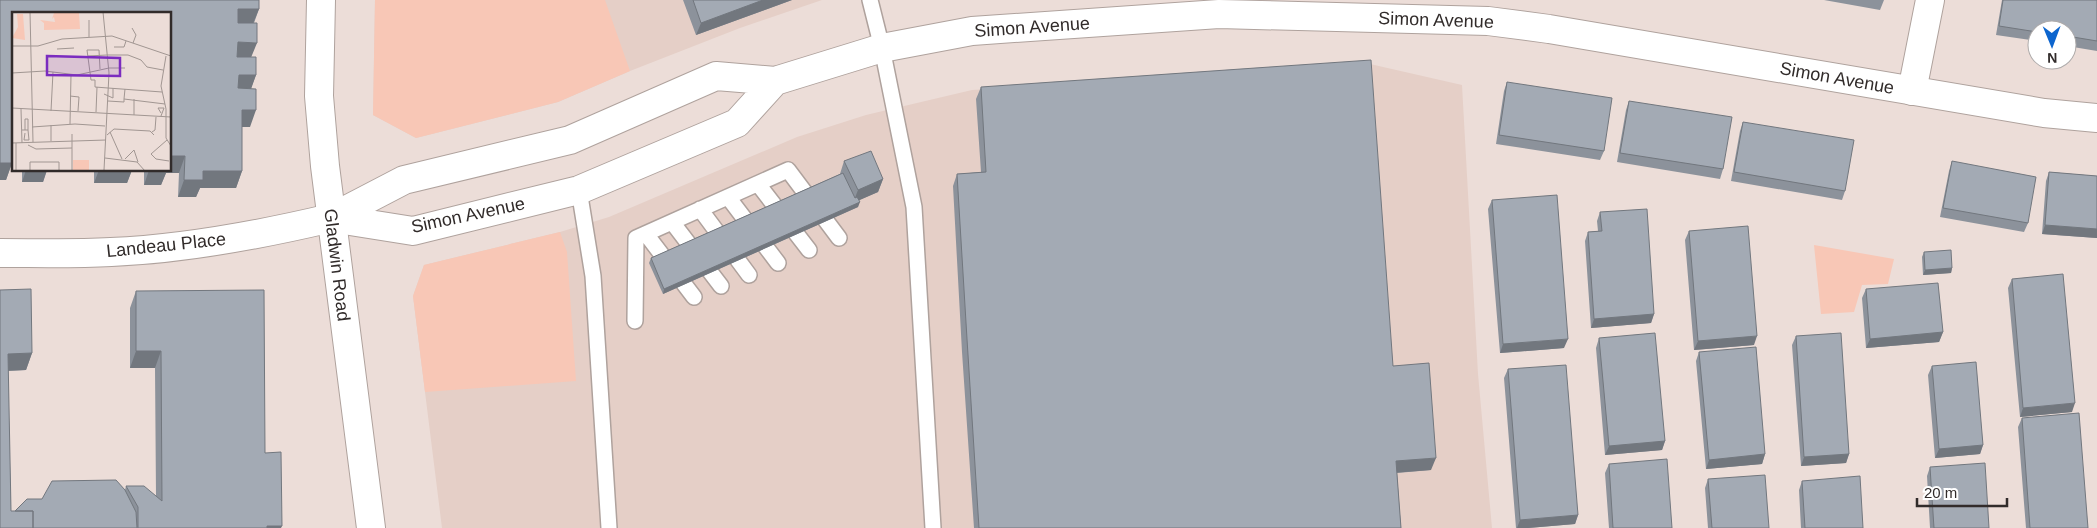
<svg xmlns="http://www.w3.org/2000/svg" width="2097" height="528" viewBox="0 0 2097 528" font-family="Helvetica,sans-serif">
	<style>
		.built { fill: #e5cfc7 }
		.green { fill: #f8c7b6 }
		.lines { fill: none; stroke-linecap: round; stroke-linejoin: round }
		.service-casing { stroke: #afa29d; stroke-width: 18 }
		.minor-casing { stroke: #afa29d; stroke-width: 30 }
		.tertiary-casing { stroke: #afa29d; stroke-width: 30 }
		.secondary-casing { stroke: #afa29d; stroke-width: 30 }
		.service { stroke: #fff; stroke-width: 15 }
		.minor { stroke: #fff; stroke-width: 28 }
		.tertiary { stroke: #fff; stroke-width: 28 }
		.secondary { stroke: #fff; stroke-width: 28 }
		.wall { fill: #8c929b }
		.shaded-wall { fill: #72777e }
		.building { fill: #a3aab4; stroke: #72777e }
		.labels { text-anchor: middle; stroke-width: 5; stroke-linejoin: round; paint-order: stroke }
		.street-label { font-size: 18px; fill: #312b2a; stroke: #fff }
		.inset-road { fill: none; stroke: #a19692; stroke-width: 1 }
		.view { fill: #7b2cbf; fill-opacity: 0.15; stroke: #7b2cbf; stroke-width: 2.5 }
		.inset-edge { fill: none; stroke: #312b2a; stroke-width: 2.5 }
	</style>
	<rect width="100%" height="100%" fill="#ecddd8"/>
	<!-- built -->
	<path class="built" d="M 375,0 L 822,0 L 740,28 L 630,71 L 558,102 L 416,138 L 373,115 Z
		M 1370,64 L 1462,85 L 1478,374 L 1492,528 L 442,528 L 413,296 L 424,265 L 560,232 L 609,217 L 797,137 L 866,115 L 972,90 Z"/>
	<!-- green -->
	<path class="green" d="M 375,0 L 605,0 L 630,71 L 558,102 L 416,138 L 373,115 Z
		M 560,232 L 567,252 L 576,381 L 425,392 L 413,296 L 424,265 Z
		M 1814,245 L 1894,259 L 1888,284 L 1862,285 L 1854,312 L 1821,314 Z"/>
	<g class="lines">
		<defs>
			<path id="service" d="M 870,0 L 882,48 L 914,207 L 933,528
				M 758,184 L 809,250
				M 579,190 L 593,276 L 609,528
				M 728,197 L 778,263
				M 700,209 L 749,275
				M 672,222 L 721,286
				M 646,234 L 694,297
				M 635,321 L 636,238 L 788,170 L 839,238"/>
			<path id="minor" d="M 1912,91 L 1930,0
				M 0,253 C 37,253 74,254 111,252 C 185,249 259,235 331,218"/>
			<path id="tertiary" d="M 331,218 L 404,180 L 570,140 L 716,76 L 775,81 L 882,48 L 972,31 L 1219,14 L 1488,21 L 1549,29 L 2044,113 L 2097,118
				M 331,218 L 413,231 L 579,190 L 737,123 L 775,81"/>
			<path id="secondary" d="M 321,0 L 319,96 L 325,166 L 371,528"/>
		</defs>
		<!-- service casing -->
		<use href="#service" class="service-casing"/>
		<!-- minor casing -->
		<use href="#minor" class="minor-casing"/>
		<!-- tertiary casing -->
		<use href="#tertiary" class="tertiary-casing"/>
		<!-- secondary casing -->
		<use href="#secondary" class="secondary-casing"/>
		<!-- service -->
		<use href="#service" class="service"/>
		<!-- minor -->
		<use href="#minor" class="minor"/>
		<!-- tertiary -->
		<use href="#tertiary" class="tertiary"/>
		<!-- secondary -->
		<use href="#secondary" class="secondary"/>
	</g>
	<!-- wall -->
	<path class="wall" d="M 0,0 L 259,9 L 254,23 L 251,57 L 256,75 L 251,88 L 250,127 L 242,127 L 242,171 L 236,188 L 200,188 L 196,197 L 178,197 L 179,173 L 166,173 L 161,185 L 144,185 L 144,170 L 170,170 L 14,14 L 14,163 L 12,163 L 6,180 L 0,180 Z
		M 683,0 L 792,0 L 696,35 Z
		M 1824,0 L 1884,0 L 1880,10 Z
		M 2002,0 L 2097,0 L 2097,51 L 2067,46 L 2067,30 L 2037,30 L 2037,41 L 1996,35 Z
		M 1507,82 L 1604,151 L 1600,160 L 1496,144 L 1504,91 Z
		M 981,87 L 1393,366 L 1431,470 L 1397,473 L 1401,528 L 974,528 L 962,352 L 953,186 L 957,174 L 981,172 L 976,99 Z
		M 1629,101 L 1723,169 L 1720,179 L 1617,162 L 1626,110 Z
		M 1743,122 L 1845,191 L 1842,200 L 1731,181 L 1740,131 Z
		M 844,161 L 883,179 L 878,192 L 859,200 L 858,207 L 663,294 L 649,263 L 651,258 L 840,174 Z
		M 1952,161 L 2028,223 L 2024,232 L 1940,217 L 1949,171 Z
		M 22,170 L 47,170 L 43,182 L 22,182 Z
		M 94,170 L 132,170 L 127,183 L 94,183 Z
		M 2049,172 L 2097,176 L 2097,238 L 2042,234 L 2046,181 Z
		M 1492,200 L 1564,348 L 1500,353 L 1488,209 Z
		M 1600,212 L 1654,314 L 1651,323 L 1591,328 L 1585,241 L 1588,232 L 1598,231 L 1597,221 Z
		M 1689,231 L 1754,345 L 1694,350 L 1685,240 Z
		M 1924,252 L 1952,268 L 1951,273 L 1923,275 L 1922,257 Z
		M 2012,279 L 2072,412 L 2020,417 L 2008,288 Z
		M 1866,289 L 1943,332 L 1939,342 L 1866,348 L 1862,298 Z
		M 0,290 L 32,353 L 26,370 L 8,371 L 11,511 L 15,511 L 42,499 L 125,490 L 126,486 L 156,496 L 155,368 L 130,368 L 130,308 L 136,291 L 265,453 L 281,528 L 0,528 Z
		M 1796,336 L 1849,454 L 1846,463 L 1801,466 L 1792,345 Z
		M 1599,338 L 1665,441 L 1662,450 L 1605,455 L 1596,348 Z
		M 1699,352 L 1765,454 L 1762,464 L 1706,469 L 1696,361 Z
		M 1932,366 L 1983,445 L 1980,454 L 1935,458 L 1928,375 Z
		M 1508,369 L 1578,515 L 1575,524 L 1528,528 L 1516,528 L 1504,378 Z
		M 2022,418 L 2088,528 L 2026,528 L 2018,427 Z
		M 1609,464 L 1672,528 L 1609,528 L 1605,473 Z
		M 1930,467 L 1989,528 L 1930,528 L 1927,476 Z
		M 1708,479 L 1769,528 L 1708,528 L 1705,488 Z
		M 1802,481 L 1863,528 L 1801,528 L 1799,490 Z"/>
	<!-- shaded-wall -->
	<path class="shaded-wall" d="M 763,0 L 792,0 L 696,35 L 701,23 Z
		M 238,9 L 259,9 L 252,26 L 232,26 Z
		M 238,42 L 257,43 L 250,60 L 232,59 Z
		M 239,75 L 256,75 L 250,92 L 232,92 Z
		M 242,110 L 256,110 L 250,127 L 236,127 Z
		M 13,146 L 14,146 L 14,163 L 7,163 Z
		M 170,156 L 185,156 L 179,173 L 166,173 L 161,185 L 144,185 L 149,170 L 170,170 Z
		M 0,163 L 12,163 L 6,180 L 0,180 Z
		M 26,170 L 47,170 L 43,182 L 22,182 Z
		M 99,170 L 132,170 L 127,183 L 94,183 Z
		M 203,171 L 242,171 L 236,188 L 200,188 L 196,197 L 178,197 L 184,180 Z
		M 883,179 L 878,192 L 853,203 L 858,190 Z
		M 860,202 L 858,207 L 663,294 L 664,289 Z
		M 2045,225 L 2097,229 L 2097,238 L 2042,234 Z
		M 1952,268 L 1951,273 L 1923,275 L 1925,270 Z
		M 1654,314 L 1651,323 L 1591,328 L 1594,319 Z
		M 1943,332 L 1939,342 L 1866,348 L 1870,339 Z
		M 1757,336 L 1754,345 L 1694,350 L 1698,341 Z
		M 1568,339 L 1564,348 L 1500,353 L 1503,344 Z
		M 136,351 L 161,351 L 155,368 L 130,368 Z
		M 32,353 L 26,370 L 1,371 L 8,354 Z
		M 2075,403 L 2072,412 L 2020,417 L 2023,408 Z
		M 1665,441 L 1662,450 L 1605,455 L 1609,446 Z
		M 1983,445 L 1980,454 L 1935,458 L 1939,449 Z
		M 1765,454 L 1762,464 L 1706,469 L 1709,460 Z
		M 1849,454 L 1846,463 L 1801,466 L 1804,457 Z
		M 1436,458 L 1431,470 L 1392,473 L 1396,461 Z
		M 1578,515 L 1575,524 L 1528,528 L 1517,528 L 1520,520 Z
		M 267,526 L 282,526 L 281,528 L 266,528 Z"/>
	<!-- building -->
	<path class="building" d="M 0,0 L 259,0 L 259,9 L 238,9 L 238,23 L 257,23 L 257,43 L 238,42 L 237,57 L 256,57 L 256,75 L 239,75 L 238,88 L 256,89 L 256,110 L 242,110 L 242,171 L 203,171 L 203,180 L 184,180 L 185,156 L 170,156 L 170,14 L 14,14 L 14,146 L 13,146 L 12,163 L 0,163 Z
		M 693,0 L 763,0 L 701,23 Z
		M 2003,0 L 2097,0 L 2097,41 L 2067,36 L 2067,30 L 2037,30 L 2037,32 L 1999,26 Z
		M 1371,60 L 1393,366 L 1429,363 L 1436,458 L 1396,461 L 1401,528 L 979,528 L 967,339 L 957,174 L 986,172 L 981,87 Z
		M 1507,82 L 1612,98 L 1604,151 L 1499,135 Z
		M 1629,101 L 1732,117 L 1723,169 L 1620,153 Z
		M 1743,122 L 1854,140 L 1845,191 L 1734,172 Z
		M 871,151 L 883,179 L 858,190 L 844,161 Z
		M 1952,161 L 2036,177 L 2028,223 L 1943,208 Z
		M 2049,172 L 2097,176 L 2097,229 L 2045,225 Z
		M 843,173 L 855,198 L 857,197 L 860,202 L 664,289 L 651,258 Z
		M 1557,195 L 1568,339 L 1503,344 L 1492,200 Z
		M 1647,209 L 1654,314 L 1594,319 L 1588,232 L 1602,231 L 1600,212 Z
		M 1748,226 L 1757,336 L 1698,341 L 1689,231 Z
		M 1951,250 L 1952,268 L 1925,270 L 1924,252 Z
		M 2063,274 L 2075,403 L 2023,408 L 2012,279 Z
		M 1938,283 L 1943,332 L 1870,339 L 1866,289 Z
		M 31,289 L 32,353 L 8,354 L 11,511 L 33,511 L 33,528 L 0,528 L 0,290 Z
		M 264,290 L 265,453 L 281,452 L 282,526 L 267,526 L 267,528 L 138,528 L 138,507 L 126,486 L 144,486 L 162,501 L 161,351 L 136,351 L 136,291 Z
		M 1655,333 L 1665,441 L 1609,446 L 1599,338 Z
		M 1841,333 L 1849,454 L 1804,457 L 1796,336 Z
		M 1756,347 L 1765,454 L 1709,460 L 1699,352 Z
		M 1976,362 L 1983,445 L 1939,449 L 1932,366 Z
		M 1566,365 L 1578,515 L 1520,520 L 1508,369 Z
		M 2079,413 L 2088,528 L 2030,528 L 2022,418 Z
		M 1667,459 L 1672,528 L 1613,528 L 1609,464 Z
		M 1985,463 L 1989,528 L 1934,528 L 1930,467 Z
		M 1765,475 L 1769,528 L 1712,528 L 1708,479 Z
		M 1860,476 L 1863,528 L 1805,528 L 1802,481 Z
		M 116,480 L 125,490 L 136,512 L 137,528 L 33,528 L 33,511 L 15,511 L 27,499 L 42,499 L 52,481 Z"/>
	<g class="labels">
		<!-- street labels -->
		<g class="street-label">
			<text transform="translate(1436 20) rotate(2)" y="6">Simon Avenue</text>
			<text transform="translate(1032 27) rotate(-4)" y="6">Simon Avenue</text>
			<text transform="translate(1837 78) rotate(10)" y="6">Simon Avenue</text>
			<text transform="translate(468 215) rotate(-12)" y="6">Simon Avenue</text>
			<text transform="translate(166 245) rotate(-6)" y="6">Landeau Place</text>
			<text transform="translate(337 265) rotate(83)" y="6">Gladwin Road</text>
		</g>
	</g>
	<!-- overview -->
	<g transform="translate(12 12)">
		<rect width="159" height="159" fill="#ecddd8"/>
		<path d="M 42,1 L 67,1 L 68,17 L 32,18 L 32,11 L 28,8 L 43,10 L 42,5 L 40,7 ZM 5,2 L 11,2 L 13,28 L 0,26 L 6,15 ZM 61,148 L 77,148 L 77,159 L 61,159 Z" fill="#f8c7b6"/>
		<path class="inset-road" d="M 18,0 L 21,130M 91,0 L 97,61 L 92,158M 77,8 L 77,25M 120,16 L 124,23 L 121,31M 0,34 L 26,34 L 50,27 L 100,24 L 159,44M 102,35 L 112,35 L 114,29M 45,37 L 62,36M 95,43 L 116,43 L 129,48 L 135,55 L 151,58M 76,44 L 95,43M 154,44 L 149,74 L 154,97 L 154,126 L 159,134M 97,56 L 113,56M 88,57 L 87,38 L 75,38 L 79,68 L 83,68 L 83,75 L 96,76M 0,61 L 33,59 L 65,63 L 97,56M 96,76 L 150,80M 113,77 L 112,87 L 153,92M 92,82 L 101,86 L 101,76M 58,84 L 67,85 L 66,99M 122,87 L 122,103M 96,89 L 112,90 L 112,87M 0,96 L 159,105M 9,97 L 10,131M 39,99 L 41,60M 84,100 L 85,75M 149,104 L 152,96 L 146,96 L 149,101M 58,112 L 59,63M 39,113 L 39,129M 20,115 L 63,112 L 93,114M 10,118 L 16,118 L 16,107 L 13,107 L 13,118M 98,120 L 110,147M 140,120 L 143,118 L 144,105M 13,121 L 12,128 L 17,128 L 16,118M 95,123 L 102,117 L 138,119 L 142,123M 155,128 L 139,142 L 144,147 L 157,149M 0,131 L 94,128M 4,131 L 4,159M 16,133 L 24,137 L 60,136M 93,146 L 125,150 L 133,159M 113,147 L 122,138 L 126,150M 18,159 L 18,150 L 47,150 L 47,159M 60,159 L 60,122"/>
		<path class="view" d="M 35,44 L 108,46 L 108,64 L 35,63 Z"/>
		<rect width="159" height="159" class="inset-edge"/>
	</g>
	<!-- north arrow -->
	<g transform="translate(2052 45) rotate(179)"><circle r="24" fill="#ffffff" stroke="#adaaaa"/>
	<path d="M0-4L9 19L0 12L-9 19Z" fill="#0d65ce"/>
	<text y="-8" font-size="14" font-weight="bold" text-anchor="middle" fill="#312b2a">N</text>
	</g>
	<!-- scale -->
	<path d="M1917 498v8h90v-8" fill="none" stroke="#312b2a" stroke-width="2.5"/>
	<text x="1924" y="498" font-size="15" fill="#312b2a" stroke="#ffffff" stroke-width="4" paint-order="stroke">20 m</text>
</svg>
